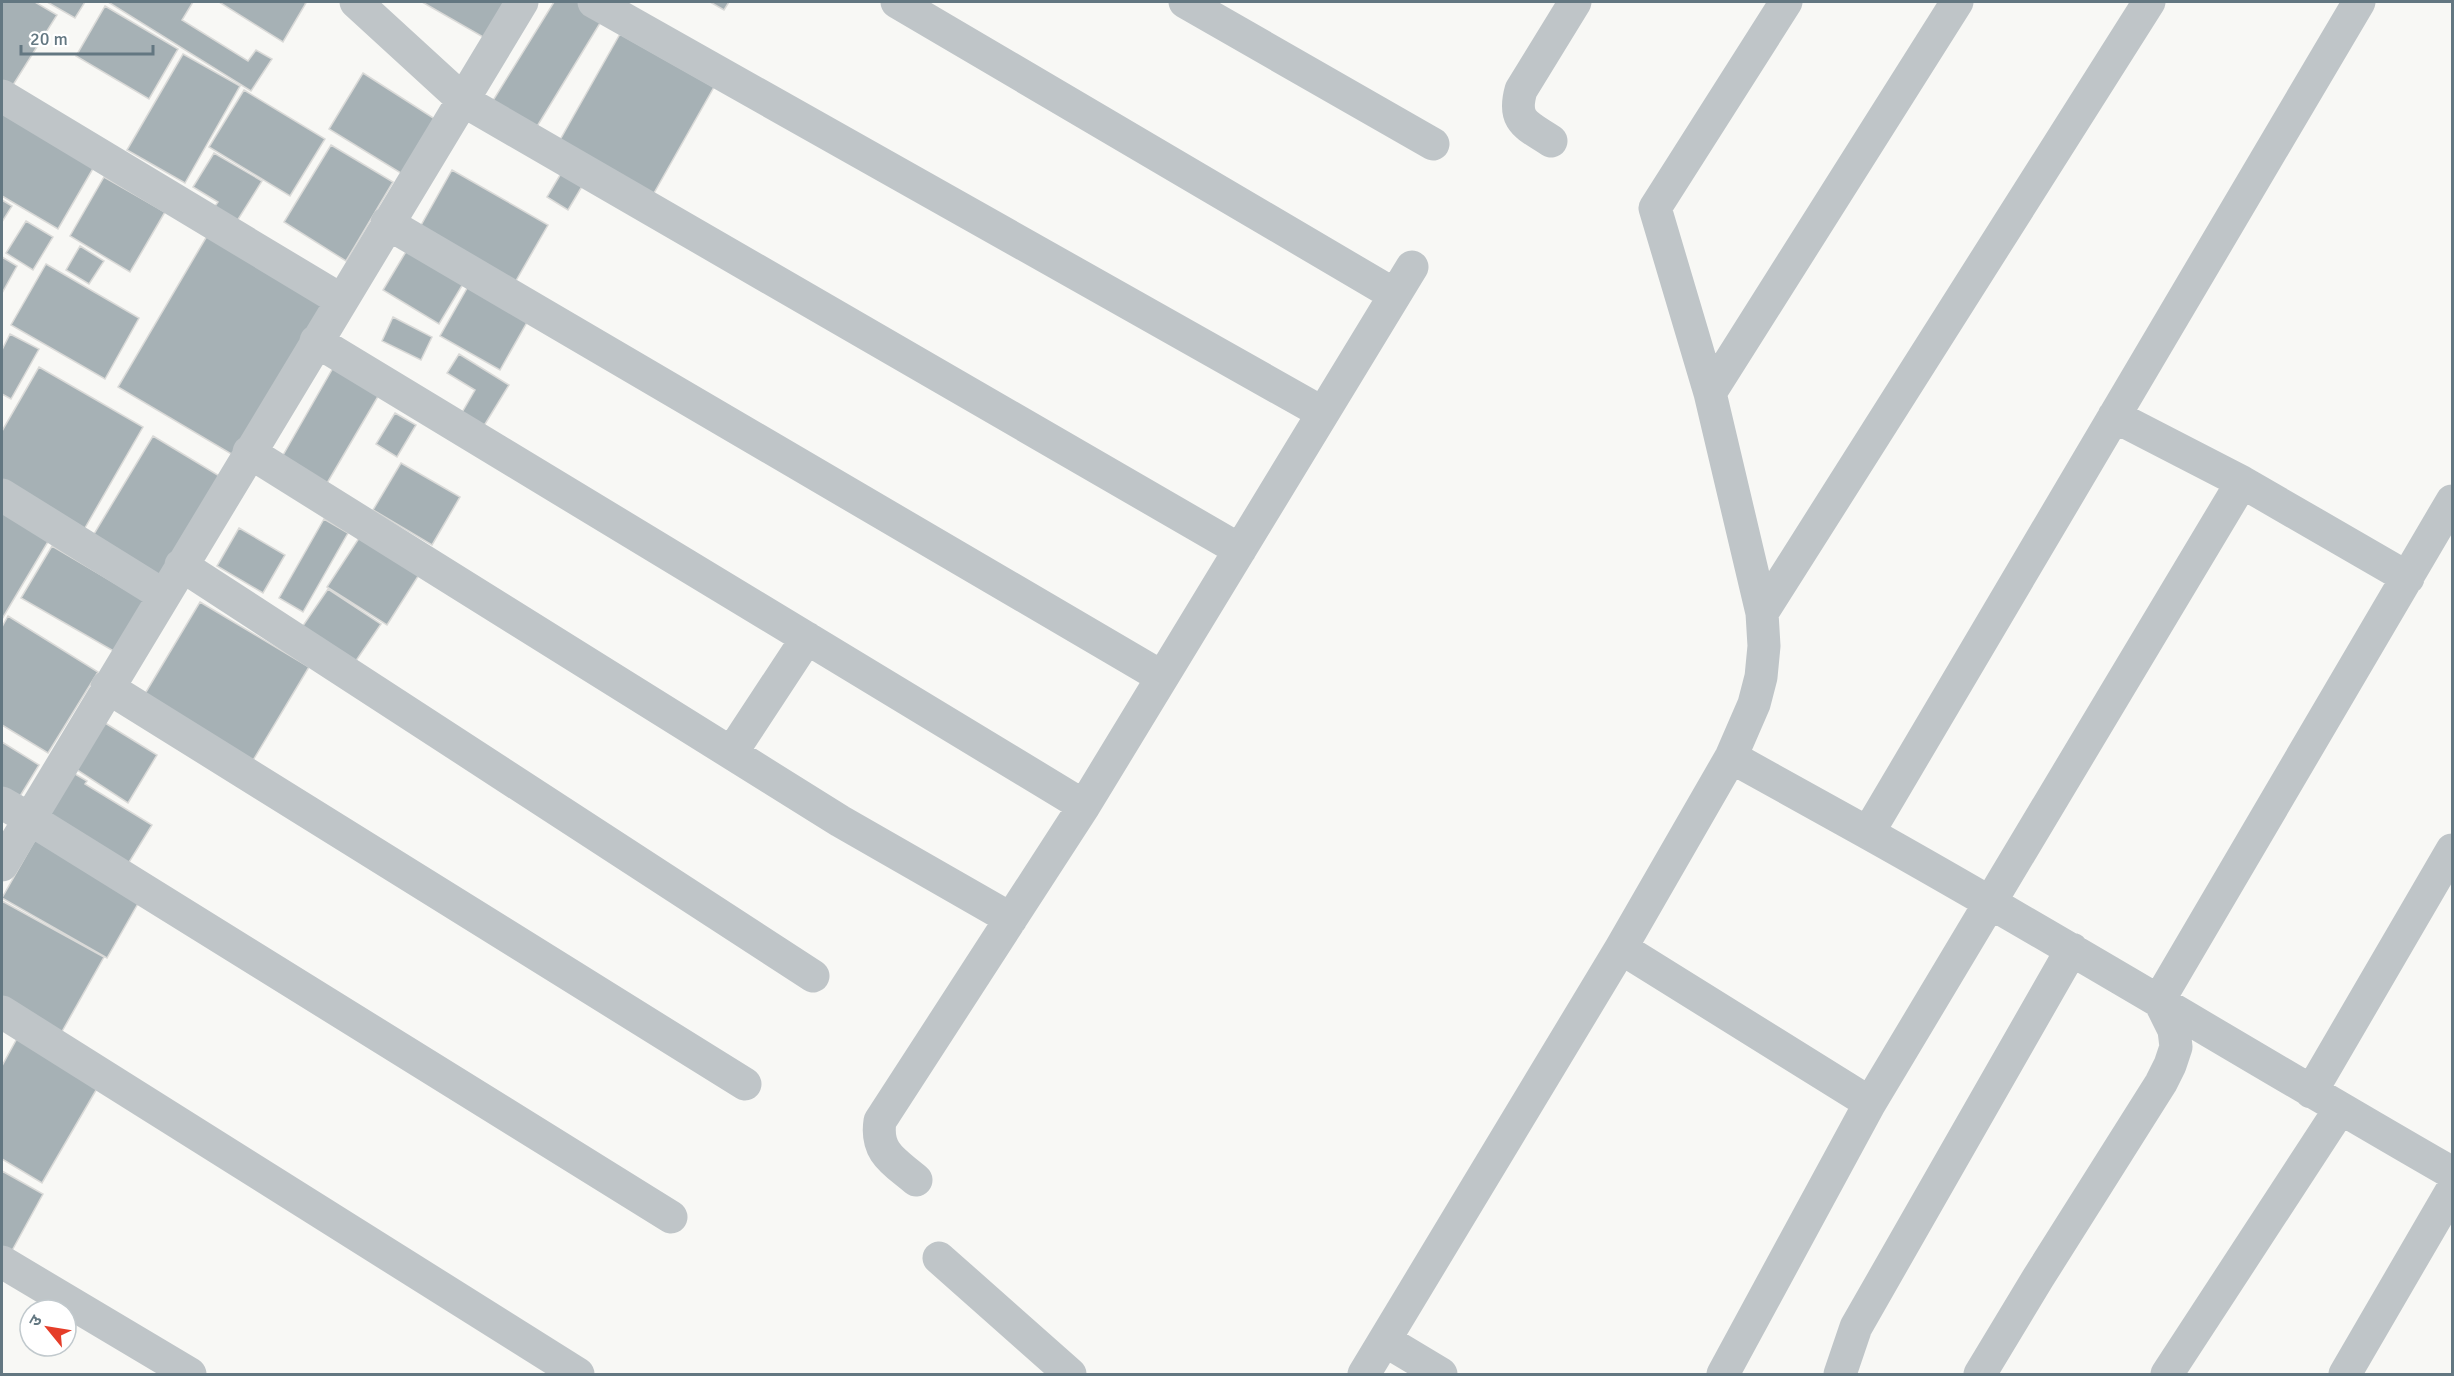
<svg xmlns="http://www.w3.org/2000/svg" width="2454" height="1376" viewBox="0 0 2454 1376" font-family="Signika,'Noto Sans Devanagari',sans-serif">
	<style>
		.building { fill: #a6b1b5; stroke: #dadad8; stroke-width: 1.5 }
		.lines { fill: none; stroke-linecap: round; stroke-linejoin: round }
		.minor { stroke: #bfc5c8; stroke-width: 33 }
	</style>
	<rect width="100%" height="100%" fill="#f8f8f5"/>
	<!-- building -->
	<path class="building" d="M 2,2 L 35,2 L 57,15 L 8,93 L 2,89 Z
		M 47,2 L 85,2 L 75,18 Z
		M 108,2 L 193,2 L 182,20 L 248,61 L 256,50 L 272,59 L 251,91 Z
		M 219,2 L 303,2 L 306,3 L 283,42 Z
		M 422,2 L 513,2 L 490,41 Z
		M 554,2 L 583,2 L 605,15 L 533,133 L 489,107 Z
		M 710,2 L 729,2 L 724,10 Z
		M 105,6 L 178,49 L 149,99 L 76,56 Z
		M 620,34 L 714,87 L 650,200 L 556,147 Z
		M 183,54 L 240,86 L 185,183 L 127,150 Z
		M 363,73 L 438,121 L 404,175 L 329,129 Z
		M 244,90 L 325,139 L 290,196 L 209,147 Z
		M 2,104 L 98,160 L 58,229 L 2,196 Z
		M 331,145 L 393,182 L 346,261 L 284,222 Z
		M 214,153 L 262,181 L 232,229 L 209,215 L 218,202 L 193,187 Z
		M 566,165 L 587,178 L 568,210 L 547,197 Z
		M 452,170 L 548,225 L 510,291 L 415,236 Z
		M 104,177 L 165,212 L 130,272 L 70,236 Z
		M 2,200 L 12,206 L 2,222 Z
		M 26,221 L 53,237 L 33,270 L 6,253 Z
		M 207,236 L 323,305 L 233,455 L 118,387 Z
		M 80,246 L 104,261 L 89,284 L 66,270 Z
		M 407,250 L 463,284 L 439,324 L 383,290 Z
		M 2,257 L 17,266 L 2,293 Z
		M 46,264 L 139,318 L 105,379 L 11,325 Z
		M 470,283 L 530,317 L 500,370 L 440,336 Z
		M 393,317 L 432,337 L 421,360 L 382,341 Z
		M 10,334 L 39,349 L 11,399 L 2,394 L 2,350 Z
		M 459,354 L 509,385 L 482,429 L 460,416 L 475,390 L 447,373 Z
		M 337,361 L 383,388 L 323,490 L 278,464 Z
		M 39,367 L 143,427 L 82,533 L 2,487 L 2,431 Z
		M 395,413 L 416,425 L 397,457 L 376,444 Z
		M 153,436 L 226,480 L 165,583 L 91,539 Z
		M 401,463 L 460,497 L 432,545 L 373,510 Z
		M 2,504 L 52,535 L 2,619 Z
		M 324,519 L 348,533 L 303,612 L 279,598 Z
		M 239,528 L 285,555 L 263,593 L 217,566 Z
		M 365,529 L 424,567 L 387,625 L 327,587 Z
		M 52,546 L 147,602 L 117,653 L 21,598 Z
		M 328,589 L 381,624 L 351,668 L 298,633 Z
		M 200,602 L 309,667 L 252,762 L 143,697 Z
		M 8,616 L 98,672 L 48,753 L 2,725 L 2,627 Z
		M 97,718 L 157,755 L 128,803 L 68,764 Z
		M 2,742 L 39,765 L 14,806 L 2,798 Z
		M 65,768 L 87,781 L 85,784 L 152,825 L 123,872 L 35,818 Z
		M 39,833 L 144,893 L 107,958 L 2,898 Z
		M 2,901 L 104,957 L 60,1035 L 2,1002 Z
		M 20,1033 L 102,1080 L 42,1183 L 2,1159 L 2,1066 Z
		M 2,1171 L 43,1194 L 9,1256 L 2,1252 Z"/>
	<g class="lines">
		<!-- minor -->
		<path class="minor" d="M 356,2 L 464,101 L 1240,550
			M 594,2 L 1323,413
			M 897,2 L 1395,295
			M 1185,2 L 1433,144
			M 2359,2 L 1868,833 C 2065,943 2257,1061 2452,1173
			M 2,96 L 341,300
			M 1551,141 C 1527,125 1512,122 1521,90 L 1575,2
			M 387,223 L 1162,677
			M 316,341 L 1084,806
			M 1710,393 L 1957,2
			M 2114,416 L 2242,482 L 2408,578
			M 249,452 L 840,821 L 1011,919
			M 2,495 L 163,595
			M 181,565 L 813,976
			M 1762,613 L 2149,2
			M 107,687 L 745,1084
			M 732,752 L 807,638
			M 1731,757 L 1868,833
			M 2,803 L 30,819 L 671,1217
			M 2,865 L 522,2
			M 1621,948 L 1870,1103
			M 2,1012 L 578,1374
			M 2311,1092 L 2452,850
			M 916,1180 C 895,1162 875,1153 880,1121 L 1084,806 L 1412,267
			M 939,1258 L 1070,1374
			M 2,1262 L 190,1374
			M 1386,1341 L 1441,1374
			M 1364,1374 L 1621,948 L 1731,757 L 1754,704 L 1761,677 L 1764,646 L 1762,613 L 1710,393 L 1655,208 L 1786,2
			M 1723,1374 L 1870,1103 L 2242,482
			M 1840,1374 L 1856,1327 L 2072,949
			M 1980,1374 L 2038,1278 L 2161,1083 L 2170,1065 L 2176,1047 L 2174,1030 L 2159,1000 L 2452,501
			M 2167,1374 L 2340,1109
			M 2345,1374 L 2452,1190"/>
	</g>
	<!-- border -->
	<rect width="2454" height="1376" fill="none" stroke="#637781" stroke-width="6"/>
	<!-- north arrow -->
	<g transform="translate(48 1328) rotate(300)"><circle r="28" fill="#ffffff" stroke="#c1c9cd" stroke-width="1.5"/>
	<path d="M0-4.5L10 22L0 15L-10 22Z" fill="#e53d29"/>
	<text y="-9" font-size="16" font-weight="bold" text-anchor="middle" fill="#637781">उ</text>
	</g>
	<!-- scale -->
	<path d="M21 45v9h132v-9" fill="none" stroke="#637781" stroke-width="3"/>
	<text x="30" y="45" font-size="18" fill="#637781" stroke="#ffffff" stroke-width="4.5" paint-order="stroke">20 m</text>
</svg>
